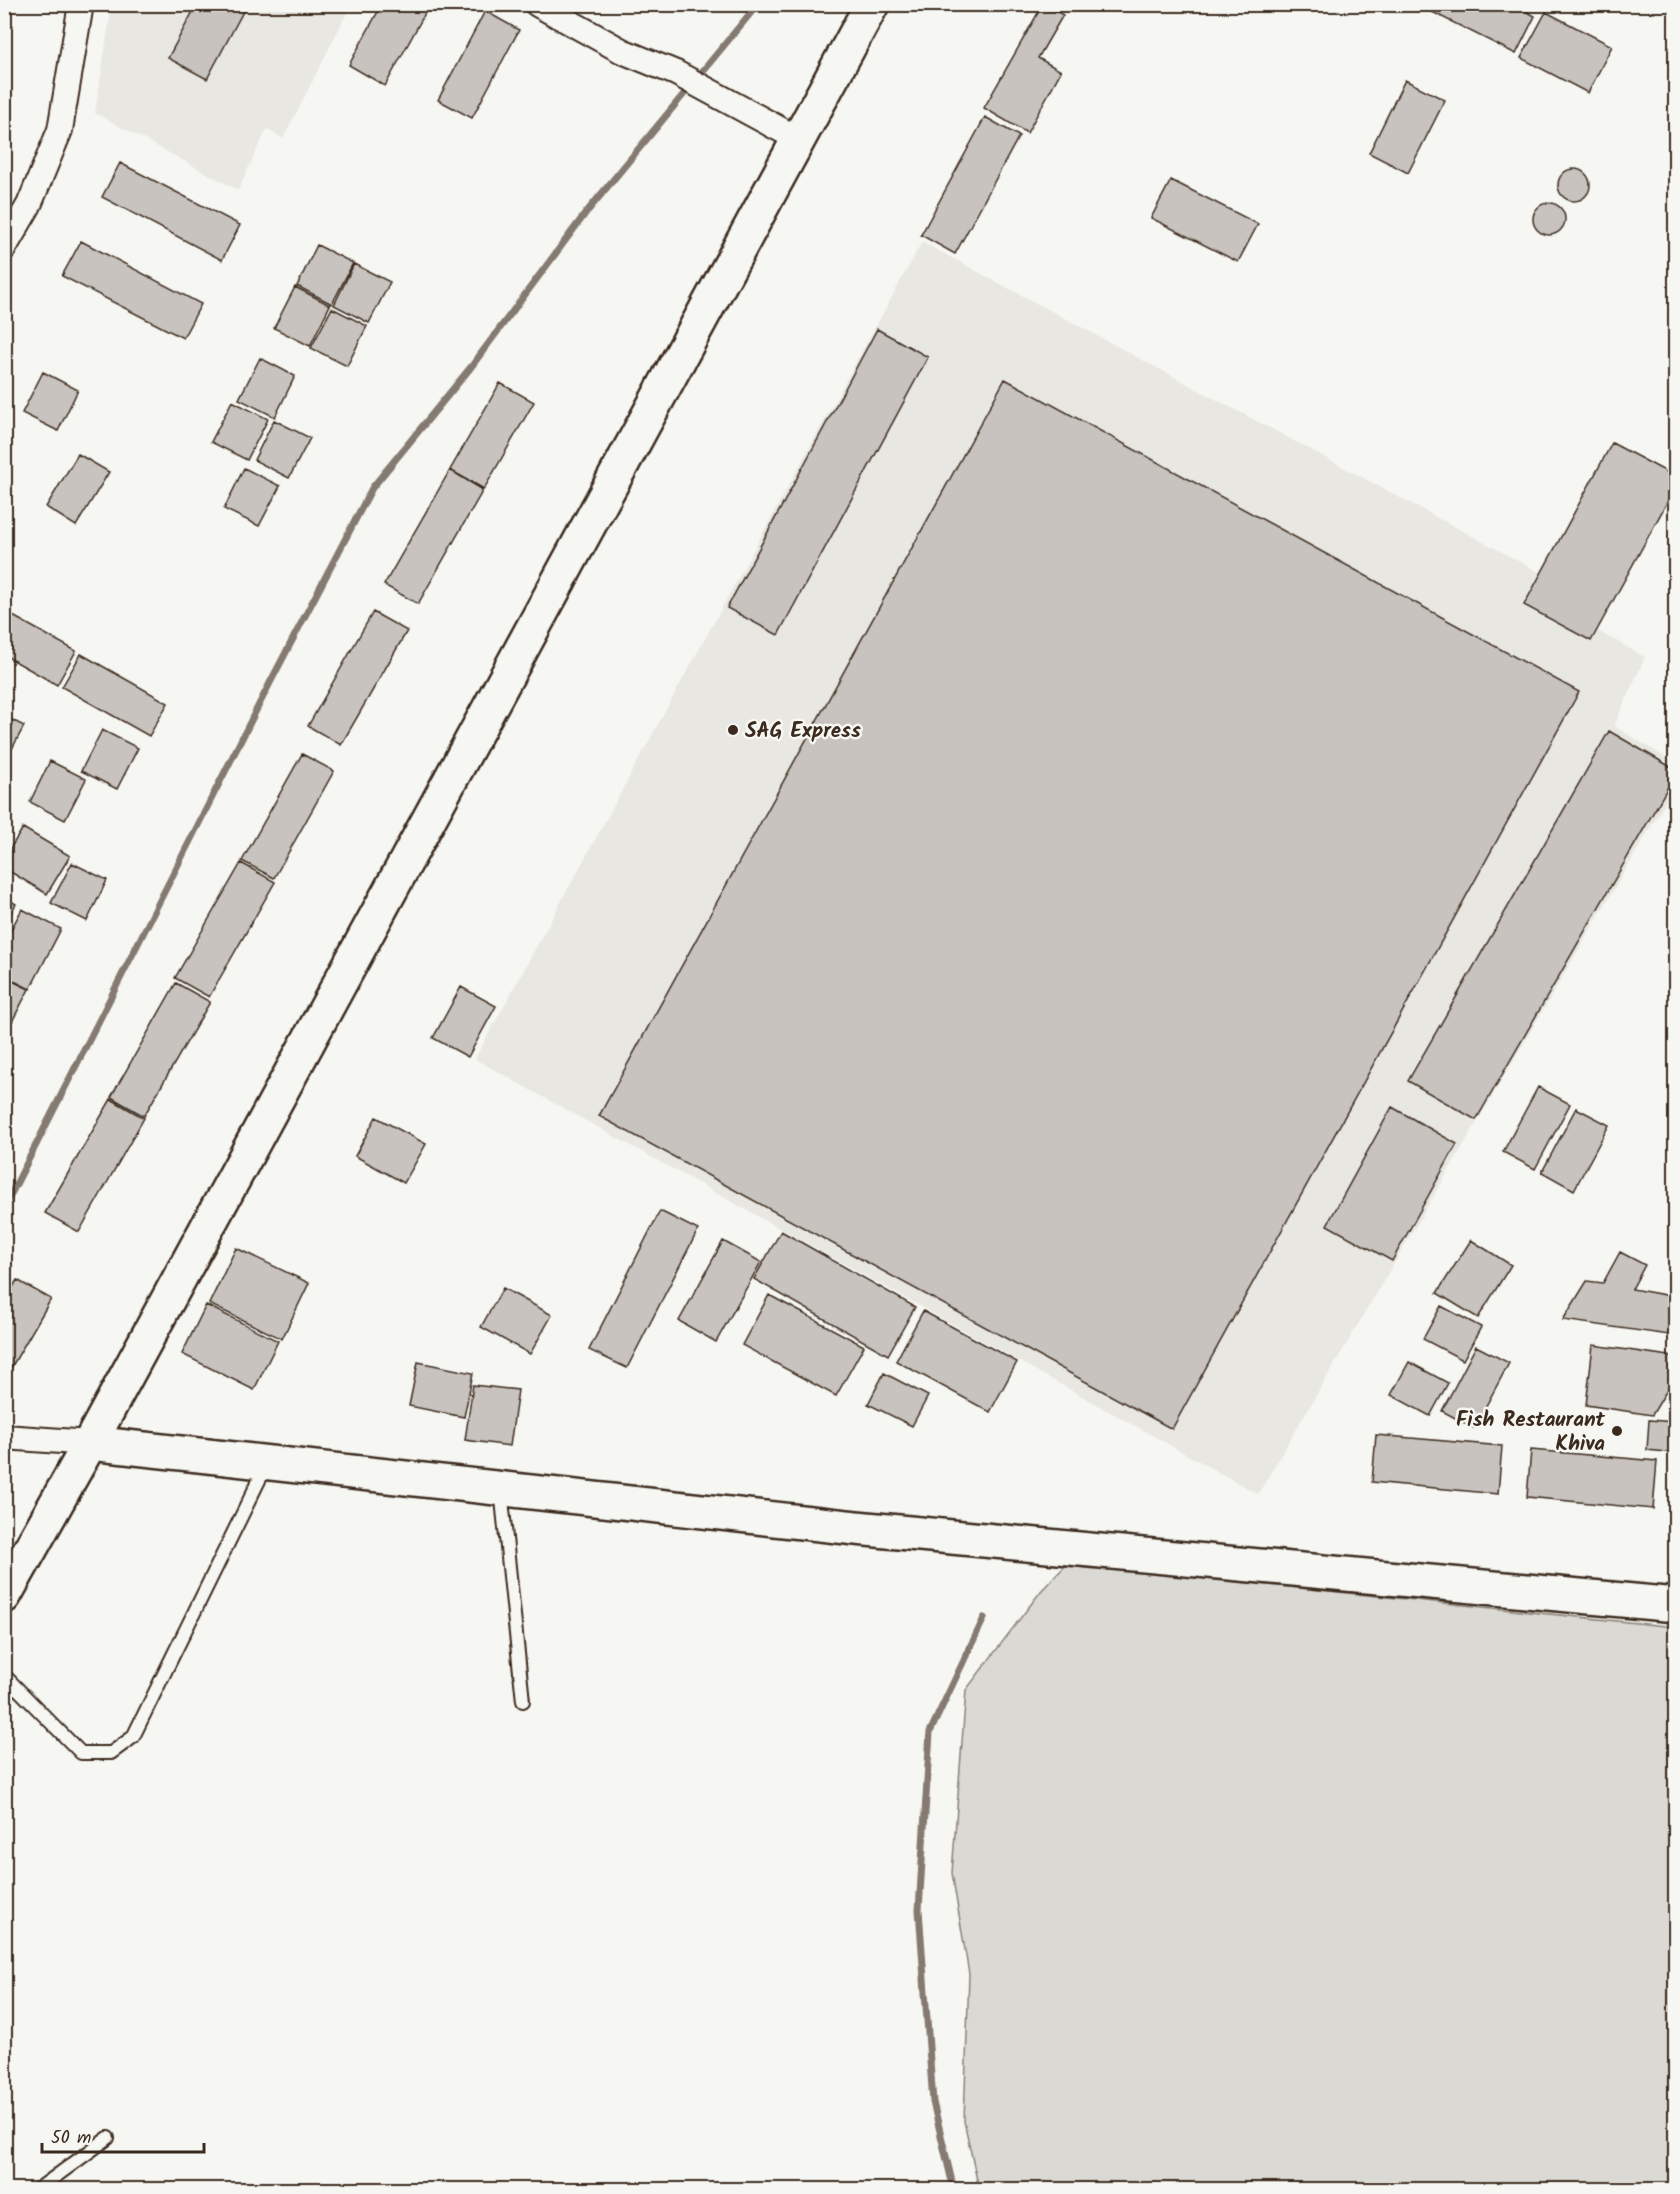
<svg xmlns="http://www.w3.org/2000/svg" width="1680" height="2194" viewBox="0 0 1680 2194" font-family="Kalam,sans-serif">
	<style>
		.built { fill: #e8e7e2 }
		.green { fill: #dad9d3; stroke: #8a8278; stroke-width: 1.5 }
		.lines { fill: none; stroke-linecap: round; stroke-linejoin: round }
		.stream { stroke: #857a71; stroke-width: 7 }
		.building { fill: #c8c3be; stroke: #3b2a1e; stroke-width: 1.5 }
		.service-casing { stroke: #3b2a1e; stroke-width: 16 }
		.minor-casing { stroke: #3b2a1e; stroke-width: 28 }
		.secondary-casing { stroke: #3b2a1e; stroke-width: 38 }
		.service { stroke: #f6f6f2; stroke-width: 12 }
		.minor { stroke: #f6f6f2; stroke-width: 24 }
		.secondary { stroke: #f6f6f2; stroke-width: 33 }
		.poi-dot { fill: #3b2a1e; stroke: #f6f6f2; stroke-width: 2 }
		.labels { text-anchor: middle; stroke-width: 5; stroke-linejoin: round; paint-order: stroke }
		.poi-label { font-size: 21px; font-weight: bold; fill: #3b2a1e; stroke: #f6f6f2; text-anchor: start }
	</style>
	<rect width="100%" height="100%" fill="#f6f6f2"/>
	<filter id="ink" filterUnits="userSpaceOnUse"><feTurbulence type="fractalNoise" baseFrequency=".0167" numOctaves="2"/><feDisplacementMap in="SourceGraphic" scale="12" xChannelSelector="R" yChannelSelector="G"/><feConvolveMatrix kernelMatrix="1 2 1 2 8 2 1 2 1" color-interpolation-filters="sRGB"/></filter>
	<g filter="url(#ink)">
		<!-- built -->
		<path class="built" d="M 112,5 L 351,5 L 283,139 L 267,129 L 238,190 L 95,113 Z
			M 922,242 L 1541,573 L 1534,596 L 1645,657 L 1614,726 L 1675,763 L 1675,786 L 1258,1494 L 475,1059 Z"/>
		<!-- green -->
		<path class="green" d="M 1067,1564 L 1675,1627 L 1675,2189 L 979,2189 L 964,2121 L 969,1974 L 952,1873 L 966,1690 L 1041,1591 Z"/>
		<g class="lines">
			<!-- stream -->
			<path class="stream" d="M 4,1208 L 272,679 L 372,488 L 471,367 L 585,214 L 758,4
				M 954,2190 L 933,2102 L 919,1910 L 930,1732 L 984,1618"/>
		</g>
		<!-- building -->
		<path class="building" d="M 197,4 L 247,4 L 207,79 L 168,58 Z
			M 382,4 L 430,4 L 385,86 L 349,65 Z
			M 1043,4 L 1063,15 L 1038,58 L 1061,71 L 1027,133 L 984,108 Z
			M 1431,4 L 1513,4 L 1535,16 L 1516,54 L 1428,10 Z
			M 485,11 L 519,30 L 472,118 L 438,100 Z
			M 1546,12 L 1612,46 L 1588,93 L 1521,58 Z
			M 1405,80 L 1445,100 L 1408,173 L 1369,153 Z
			M 985,117 L 1019,136 L 955,254 L 921,235 Z
			M 120,163 L 240,225 L 222,260 L 102,197 Z
			M1558 185a16 16 0 1 1 32 0a16 16 0 1 1-32 0Z
			M 1171,180 L 1258,224 L 1238,262 L 1151,218 Z
			M1533 219a16 16 0 1 1 32 0a16 16 0 1 1-32 0Z
			M 81,241 L 201,304 L 183,338 L 62,276 Z
			M 317,245 L 353,263 L 332,304 L 297,286 Z
			M 354,264 L 390,282 L 369,323 L 334,305 Z
			M 295,287 L 330,305 L 310,346 L 274,328 Z
			M 332,308 L 367,326 L 347,366 L 311,348 Z
			M 877,329 L 928,357 L 778,635 L 727,608 Z
			M 260,358 L 295,376 L 275,417 L 239,399 Z
			M 43,372 L 78,390 L 58,431 L 22,413 Z
			M 1005,379 L 1579,692 L 1172,1429 L 599,1116 Z
			M 500,383 L 534,402 L 484,489 L 450,470 Z
			M 232,401 L 268,419 L 247,460 L 211,442 Z
			M 274,420 L 310,438 L 289,478 L 254,460 Z
			M 1612,443 L 1676,477 L 1676,486 L 1591,641 L 1524,605 Z
			M 78,454 L 109,472 L 76,526 L 46,507 Z
			M 244,468 L 280,486 L 259,526 L 224,509 Z
			M 450,470 L 483,490 L 418,604 L 384,585 Z
			M 4,611 L 76,651 L 57,685 L 4,655 Z
			M 373,612 L 407,631 L 341,745 L 308,726 Z
			M 81,654 L 168,703 L 149,736 L 62,687 Z
			M 4,716 L 24,726 L 4,764 Z
			M 102,730 L 138,748 L 117,789 L 81,771 Z
			M 1609,731 L 1676,770 L 1676,773 L 1476,1120 L 1408,1081 Z
			M 302,754 L 334,771 L 274,878 L 242,861 Z
			M 50,761 L 86,779 L 65,820 L 30,802 Z
			M 23,828 L 70,856 L 47,894 L 4,868 L 4,858 Z
			M 72,863 L 107,880 L 87,921 L 51,903 Z
			M 241,863 L 275,882 L 209,997 L 175,978 Z
			M 4,897 L 16,904 L 4,925 Z
			M 22,909 L 61,929 L 30,989 L 4,976 L 4,943 Z
			M 4,977 L 29,989 L 4,1037 Z
			M 176,983 L 210,1002 L 144,1116 L 111,1097 Z
			M 461,987 L 496,1006 L 468,1057 L 433,1038 Z
			M 1538,1087 L 1570,1104 L 1535,1169 L 1503,1152 Z
			M 111,1099 L 144,1118 L 79,1232 L 45,1213 Z
			M 1392,1107 L 1457,1144 L 1392,1261 L 1327,1225 Z
			M 1576,1108 L 1609,1125 L 1574,1190 L 1542,1172 Z
			M 376,1117 L 426,1144 L 404,1183 L 355,1156 Z
			M 660,1211 L 698,1230 L 627,1368 L 589,1350 Z
			M 781,1231 L 915,1307 L 888,1355 L 754,1279 Z
			M 1471,1240 L 1511,1265 L 1478,1318 L 1437,1293 Z
			M 723,1241 L 761,1262 L 716,1342 L 679,1321 Z
			M 236,1248 L 309,1283 L 282,1339 L 209,1304 Z
			M 1620,1252 L 1645,1265 L 1632,1289 L 1676,1297 L 1676,1336 L 1563,1320 L 1587,1281 L 1603,1283 Z
			M 17,1280 L 51,1299 L 4,1380 L 4,1302 Z
			M 503,1288 L 552,1315 L 530,1354 L 481,1327 Z
			M 769,1295 L 864,1346 L 836,1396 L 742,1345 Z
			M 206,1305 L 278,1341 L 254,1390 L 182,1354 Z
			M 1441,1306 L 1481,1327 L 1463,1360 L 1423,1339 Z
			M 923,1311 L 1017,1362 L 990,1412 L 896,1361 Z
			M 1593,1345 L 1676,1357 L 1676,1375 L 1652,1415 L 1586,1405 Z
			M 1476,1346 L 1509,1363 L 1474,1428 L 1442,1411 Z
			M 418,1362 L 473,1373 L 464,1417 L 409,1406 Z
			M 1409,1362 L 1448,1383 L 1430,1416 L 1391,1395 Z
			M 884,1373 L 928,1396 L 912,1426 L 868,1404 Z
			M 473,1385 L 518,1390 L 510,1446 L 465,1440 Z
			M 1649,1420 L 1676,1422 L 1676,1453 L 1647,1450 Z
			M 1376,1435 L 1502,1446 L 1498,1494 L 1372,1482 Z
			M 1531,1450 L 1657,1461 L 1653,1509 L 1527,1497 Z"/>
		<g class="lines">
			<defs>
				<path id="service" d="M 501,1490 L 523,1701
					M 4,1675 L 81,1753 L 111,1753 L 133,1737 L 267,1464
					M 37,2190 L 108,2138"/>
				<path id="minor" d="M 537,4 L 622,51 L 676,73 L 798,139
					M 4,248 L 29,205 L 60,130 L 81,4
					M 4,1437 L 90,1443"/>
				<path id="secondary" d="M 90,1443 L 856,1528 L 1676,1605
					M 4,1596 L 90,1443 L 872,4"/>
			</defs>
			<!-- service casing -->
			<use href="#service" class="service-casing"/>
			<!-- minor casing -->
			<use href="#minor" class="minor-casing"/>
			<!-- secondary casing -->
			<use href="#secondary" class="secondary-casing"/>
			<!-- service -->
			<use href="#service" class="service"/>
			<!-- minor -->
			<use href="#minor" class="minor"/>
			<!-- secondary -->
			<use href="#secondary" class="secondary"/>
		</g>
	</g>
	<!-- markers -->
	<g class="poi-dot">
		<circle cx="733" cy="730" r="6"/>
		<circle cx="1617" cy="1431" r="6"/>
	</g>
	<g class="labels">
		<!-- poi labels -->
		<g class="poi-label">
			<text x="745" y="737">SAG Express</text>
			<text x="1605" y="1426" text-anchor="end">Fish Restaurant<tspan x="1605" dy="24">Khiva</tspan></text>
		</g>
	</g>
	<!-- margin -->
	<rect width="1680" height="2194" fill="none" stroke="#f6f6f2" stroke-width="24"/>
	<rect x="12" y="12" width="1656" height="2170" fill="none" stroke="#3b2a1e" stroke-width="2" filter="url(#ink)"/>
	<!-- scale -->
	<path d="M42 2143v9h162v-9" fill="none" stroke="#3b2a1e" stroke-width="3"/>
	<text x="51" y="2143" font-size="18" fill="#3b2a1e" stroke="#f6f6f2" stroke-width="4.5" paint-order="stroke">50 m</text>
</svg>
